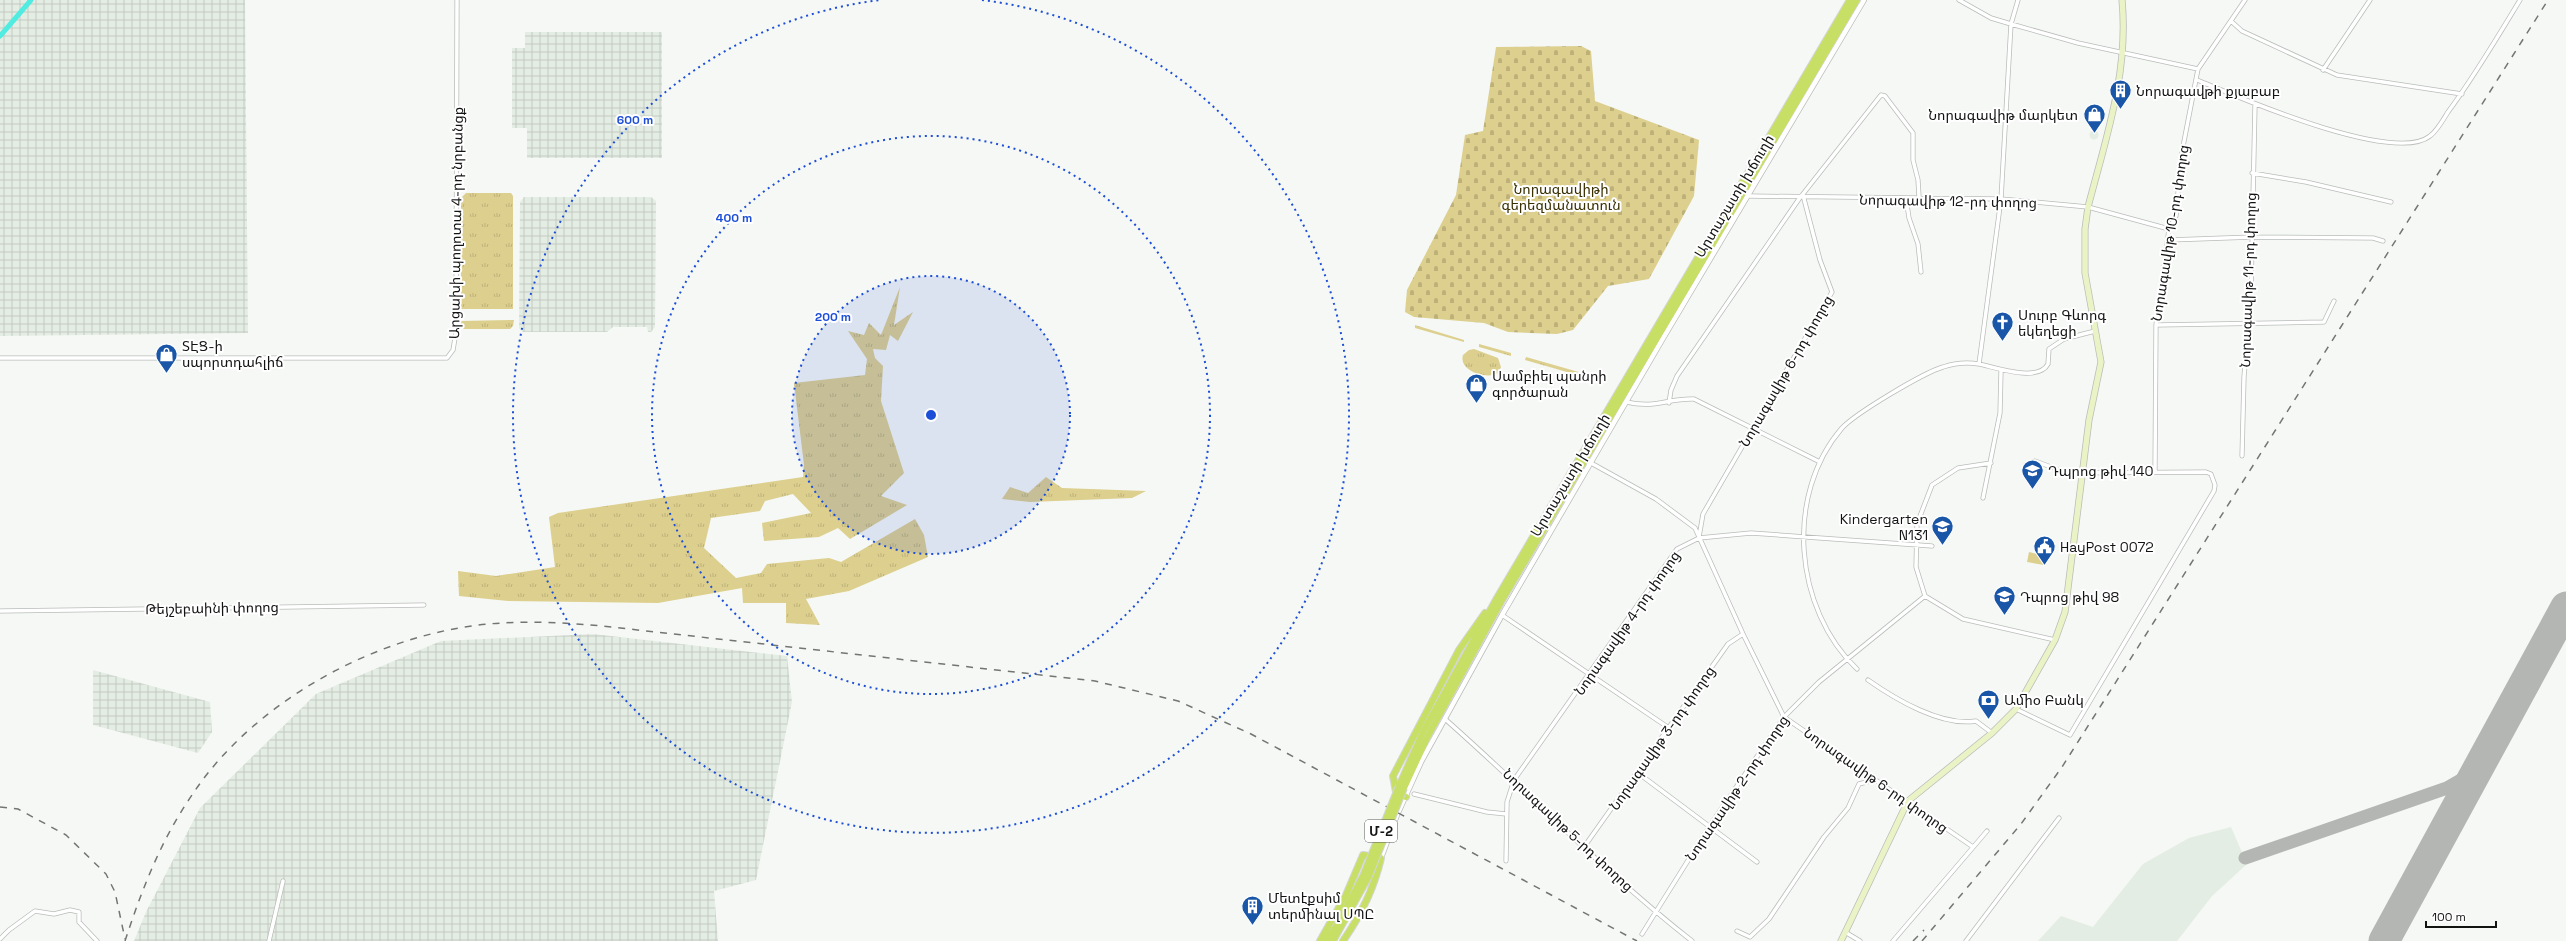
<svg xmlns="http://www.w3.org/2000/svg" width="2566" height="941" viewBox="0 0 2566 941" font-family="'Space Grotesk','Noto Sans Armenian',sans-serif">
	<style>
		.built { fill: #e4ede3 }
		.industrial { fill: url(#industrial-grid) }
		.grass { fill: url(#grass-tufts) }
		.cemetery { fill: url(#cemetery-stones) }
		.green { fill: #ddcf8e }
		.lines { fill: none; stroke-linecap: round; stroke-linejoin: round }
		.canal { stroke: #50ebe1; stroke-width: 5 }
		.taxiway { stroke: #b4b6b3; stroke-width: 13 }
		.runway { stroke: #b4b6b3; stroke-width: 31 }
		.minor-casing { stroke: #b9bdb9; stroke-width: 5 }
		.tertiary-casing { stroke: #b9bdb9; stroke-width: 6 }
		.secondary-casing { stroke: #b9bdb9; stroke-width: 7 }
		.trunk-casing { stroke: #d4d5d4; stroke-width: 8 }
		.minor { stroke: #fff; stroke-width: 3.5 }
		.tertiary { stroke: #fff; stroke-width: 4.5 }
		.secondary { stroke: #eaf3c6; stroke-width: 5.5 }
		.trunk { stroke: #c8df66; stroke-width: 6 }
		.rail { stroke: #737572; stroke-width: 1.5; stroke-dasharray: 7 7; stroke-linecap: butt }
		.trunk-bridge-casing { stroke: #d4d5d4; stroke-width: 8; stroke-linecap: butt }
		.trunk-bridge { stroke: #c8df66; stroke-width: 6 }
		.ring { fill: none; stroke: #1d4ed8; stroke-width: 2; stroke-dasharray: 2 4 }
		.labels { text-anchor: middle; stroke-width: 4; stroke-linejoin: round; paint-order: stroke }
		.shield { fill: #fff; stroke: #595a59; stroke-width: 1 }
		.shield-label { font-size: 13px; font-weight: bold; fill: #121412 }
		.poi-label { font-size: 14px; fill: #121412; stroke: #fff; text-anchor: start }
		.park-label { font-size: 14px; fill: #392f00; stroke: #fff }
		.street-label { font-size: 14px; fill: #121412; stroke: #fff }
		.centre { fill: #1d4ed8; stroke: #fff; stroke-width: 2 }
		.ring-label { font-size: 12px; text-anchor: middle; font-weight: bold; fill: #1d4ed8; stroke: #fff; stroke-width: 4; stroke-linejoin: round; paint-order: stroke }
	</style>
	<defs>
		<pattern id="industrial-grid" width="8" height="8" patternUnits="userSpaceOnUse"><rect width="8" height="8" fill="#e4ede3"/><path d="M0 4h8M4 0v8" fill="none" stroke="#c3cac2"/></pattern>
		<pattern id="grass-tufts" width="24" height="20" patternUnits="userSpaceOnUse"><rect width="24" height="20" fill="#ddcf8e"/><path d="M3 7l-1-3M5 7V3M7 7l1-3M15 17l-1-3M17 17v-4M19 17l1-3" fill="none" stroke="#bdb179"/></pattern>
		<pattern id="cemetery-stones" width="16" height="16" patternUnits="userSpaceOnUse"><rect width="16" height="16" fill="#ddcf8e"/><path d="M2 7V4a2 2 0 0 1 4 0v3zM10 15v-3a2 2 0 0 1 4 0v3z" fill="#bdb179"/></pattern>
	</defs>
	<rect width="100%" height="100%" fill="#f5f8f4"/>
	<!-- built -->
	<path class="built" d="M2089.5 135a4.5 4.5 0 1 1 9 0a4.5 4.5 0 1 1-9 0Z
		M 2231,827 L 2247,864 L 2212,896 L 2177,941 L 2038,941 L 2061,916 L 2093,927 L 2143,864 L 2189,838 Z"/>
	<!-- industrial -->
	<path class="industrial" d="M 0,0 L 245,0 L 248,333 L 0,336 Z
		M 525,32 L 662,32 L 662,158 L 527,158 L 527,128 L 512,128 L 512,48 L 525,48 Z
		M 524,197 L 651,197 L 656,201 L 655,327 L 651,332 L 648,332 L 647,327 L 613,327 L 607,332 L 523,332 L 519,328 L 520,202 Z
		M 593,634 L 787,656 L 792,702 L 756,880 L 714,891 L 718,941 L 134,941 L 146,912 L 200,808 L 316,694 L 441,641 Z
		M 93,670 L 210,702 L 212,732 L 198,753 L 93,725 Z"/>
	<!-- grass -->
	<path class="grass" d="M 466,193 L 511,193 L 513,196 L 513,309 L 461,309 L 461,198 Z
		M 900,287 L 894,325 L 913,312 L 898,341 L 890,335 L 886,350 L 873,349 L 875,358 L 883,366 L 881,401 L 904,473 L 881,496 L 907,505 L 850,539 L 838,528 L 819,537 L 764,541 L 762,523 L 811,513 L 793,494 L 765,501 L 760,511 L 711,518 L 704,548 L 736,578 L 761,573 L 767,564 L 829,558 L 841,562 L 915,519 L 924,535 L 928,557 L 849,591 L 806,599 L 820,625 L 786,623 L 786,603 L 743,603 L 742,588 L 658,603 L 508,601 L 459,596 L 458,571 L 496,576 L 555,567 L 549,517 L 558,513 L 803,477 L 804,465 L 794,383 L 865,375 L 867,359 L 848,331 L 864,335 L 869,323 L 881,335 Z
		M 514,320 L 513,326 L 510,329 L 464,329 L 460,326 L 460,321 Z
		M 1415,325 L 1464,340 L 1464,342 L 1415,328 Z
		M 1479,344 L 1511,353 L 1511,356 L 1479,347 Z
		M 1474,349 L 1498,358 L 1501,367 L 1498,373 C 1487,380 1458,371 1463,355 L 1469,350 Z
		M 1526,357 L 1582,373 L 1581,376 L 1525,360 Z
		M 1046,477 L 1062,488 L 1146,491 L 1132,498 L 1030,502 L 1002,499 L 1010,487 L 1028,493 Z"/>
	<!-- cemetery -->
	<path class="cemetery" d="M 1581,46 L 1591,51 L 1595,101 L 1699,140 L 1694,196 L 1649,279 L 1608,286 L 1573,330 L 1557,334 L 1508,332 L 1484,323 L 1414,317 L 1405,312 L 1407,290 L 1456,195 L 1465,135 L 1483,131 L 1496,47 Z"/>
	<!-- green -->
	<path class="green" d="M 2029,552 L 2046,556 L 2044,565 L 2027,562 Z"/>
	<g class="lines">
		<!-- canal -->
		<path class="canal" d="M 0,36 L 31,0"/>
		<!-- taxiway -->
		<path class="taxiway" d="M 2245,858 L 2447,788 L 2475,772 L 2484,758"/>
		<!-- runway -->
		<path class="runway" d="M 2384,941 L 2566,607"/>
		<defs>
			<path id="minor" d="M 1959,0 L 1991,18 L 2011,24 L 2078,43 L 2198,69
				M 2232,22 L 2242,31 L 2337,75 L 2462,94
				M 2323,70 L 2370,0
				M 2197,80 C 2238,97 2394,165 2430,136 C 2437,131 2443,120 2448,112 C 2474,77 2497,38 2520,0
				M 2252,173 L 2306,182 L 2391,202
				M 1748,196 L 2001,199 L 2088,207 L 2169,229
				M 1906,198 L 1909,218 L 1918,244 L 1921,272
				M 2169,240 L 2253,237 L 2373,238 L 2383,241
				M 2156,325 L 2324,322 L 2334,301
				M 0,358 L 447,358 L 453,350 L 456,332 L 457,0
				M 1979,364 L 2001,199 L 2011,24 L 2018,0
				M 1626,402 C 1657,409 1667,398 1694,399 L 1820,462
				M 1669,403 L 1671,390 L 1677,376 L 1799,199 L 1881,95 L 1885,96 L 1913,133 L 1913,160 L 1918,180 L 1919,197
				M 2242,456 L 2244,377 L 2251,292 L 2255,105
				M 1591,463 L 1656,499 L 1695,528 L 1743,634 L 1784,717 L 1973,847
				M 1991,463 L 1958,468 L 1932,485 L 1917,524 L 1916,567 L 1925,596 L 1963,619 L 2055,640
				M 2155,471 L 2156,325 L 2169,229 L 2176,216 L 2181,157 L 2198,69 L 2245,0
				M 1983,498 L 2000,413 L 2001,371
				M 1699,537 L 1703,514 L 1832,292 L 1820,260 L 1804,199
				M 0,611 L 424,605
				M 1502,615 L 1669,728
				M 1857,669 C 1794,609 1784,495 1842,428 C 1856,413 1923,373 1943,367 C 1955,363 1967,362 1979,364 C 1994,367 2038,383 2048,364 L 2049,349 L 2064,339 L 2095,331
				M 1868,680 C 1895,699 1942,727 1976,721 L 1992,733
				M 2016,709 L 2070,735 L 2214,491 L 2215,485 L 2211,474 L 2206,472 L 2067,473 L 2035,461 L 2026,465
				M 1445,719 C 1528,792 1605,873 1692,941
				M 1638,773 L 1757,862
				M 1414,794 L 1487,812 L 1506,814
				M 1584,847 L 1728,644 L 1743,634
				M 1506,861 L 1507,802 L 1514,780 L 1677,549 L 1699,538 L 1751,533 L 1932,546
				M 1737,931 L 1750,937 L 1769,919 L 1824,837 L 1848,808 L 1859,784 L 1874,780
				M 1845,932 L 1860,941
				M 1642,934 L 1709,827 L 1784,717 L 1819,682 L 1925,596
				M 0,939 L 9,930 L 35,911 L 54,914 L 70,910 L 79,912 L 79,922 L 97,941
				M 269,941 L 283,881
				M 1893,941 L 1987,831
				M 1966,941 L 2059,818"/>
			<path id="tertiary" d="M 1381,858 L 1397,815 L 1421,762 L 1502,615 L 1662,340 L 1864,0"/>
			<path id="secondary" d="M 1841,941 L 1908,801 L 1992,733 L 2016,709 L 2055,640 L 2065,612 L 2089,420 L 2101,362 L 2085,273 L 2085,229 L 2088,207 C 2106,138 2129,72 2122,0"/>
			<path id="trunk" d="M 1399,786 L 1423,732 L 1497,598 L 1850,0
				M 1404,788 L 1428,736 L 1501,602 L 1857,0
				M 1406,797 L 1396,792 L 1393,776 L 1459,650 L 1485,613
				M 1320,941 L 1346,895 L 1363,855 L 1381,858 C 1374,889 1361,915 1343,941
				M 1326,941 L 1337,925 L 1363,876
				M 1333,941 L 1369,876"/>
		</defs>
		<!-- minor casing -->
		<use href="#minor" class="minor-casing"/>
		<!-- tertiary casing -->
		<use href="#tertiary" class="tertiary-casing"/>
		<!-- secondary casing -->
		<use href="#secondary" class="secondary-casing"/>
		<!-- trunk casing -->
		<use href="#trunk" class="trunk-casing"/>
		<!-- minor -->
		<use href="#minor" class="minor"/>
		<!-- tertiary -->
		<use href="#tertiary" class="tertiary"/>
		<!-- secondary -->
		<use href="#secondary" class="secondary"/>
		<!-- trunk -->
		<use href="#trunk" class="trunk"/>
		<!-- rail -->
		<path class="rail" d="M 0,807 L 18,809 L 66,835 L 106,874 L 115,892 L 125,939
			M 125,941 C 142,889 161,840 192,795 C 256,698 386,629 502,623 C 535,621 569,623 602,626 L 1095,681 L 1178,701 L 1251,734 L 1637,941
			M 1913,941 L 1924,930
			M 1922,941 L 2021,824 L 2062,767 L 2548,0"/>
		<defs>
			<path id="trunk-bridge" d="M 1363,876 L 1399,786
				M 1369,876 L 1404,788"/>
		</defs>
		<!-- trunk-bridge casing -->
		<use href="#trunk-bridge" class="trunk-bridge-casing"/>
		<!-- trunk-bridge -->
		<use href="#trunk-bridge" class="trunk-bridge"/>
	</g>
	<!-- distance rings -->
	<circle cx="931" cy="415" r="139" fill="#1d4ed8" fill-opacity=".12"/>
	<g class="ring">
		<circle cx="931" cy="415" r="139"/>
		<circle cx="931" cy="415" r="279"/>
		<path d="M982 0A418 418 0 1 1 880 0"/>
	</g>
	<!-- icons -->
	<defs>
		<symbol id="building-pin" viewBox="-11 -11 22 30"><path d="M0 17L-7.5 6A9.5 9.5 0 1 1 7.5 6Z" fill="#1a56a7" stroke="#fff"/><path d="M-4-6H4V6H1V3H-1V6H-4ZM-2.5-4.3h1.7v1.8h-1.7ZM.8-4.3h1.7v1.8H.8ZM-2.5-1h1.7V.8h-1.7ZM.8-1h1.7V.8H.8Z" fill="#fff"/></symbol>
		<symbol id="shop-pin" viewBox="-11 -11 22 30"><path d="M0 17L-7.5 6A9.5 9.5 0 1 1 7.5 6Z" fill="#1a56a7" stroke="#fff"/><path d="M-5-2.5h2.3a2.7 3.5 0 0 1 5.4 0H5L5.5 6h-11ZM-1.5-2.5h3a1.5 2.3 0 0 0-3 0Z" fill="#fff"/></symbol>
		<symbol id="church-pin" viewBox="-11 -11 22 30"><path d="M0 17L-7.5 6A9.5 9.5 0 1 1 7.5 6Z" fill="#1a56a7" stroke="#fff"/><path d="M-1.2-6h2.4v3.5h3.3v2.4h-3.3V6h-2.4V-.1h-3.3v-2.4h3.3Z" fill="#fff"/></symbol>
		<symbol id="school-pin" viewBox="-11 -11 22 30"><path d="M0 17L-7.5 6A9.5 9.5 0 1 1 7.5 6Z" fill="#1a56a7" stroke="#fff"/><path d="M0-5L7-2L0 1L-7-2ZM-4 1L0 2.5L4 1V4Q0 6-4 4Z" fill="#fff"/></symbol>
		<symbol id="civic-pin" viewBox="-11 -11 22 30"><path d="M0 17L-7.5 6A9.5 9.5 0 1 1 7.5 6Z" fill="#1a56a7" stroke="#fff"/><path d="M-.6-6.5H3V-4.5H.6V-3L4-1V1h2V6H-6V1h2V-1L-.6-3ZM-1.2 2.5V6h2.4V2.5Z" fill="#fff"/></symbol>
		<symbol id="bank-pin" viewBox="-11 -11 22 30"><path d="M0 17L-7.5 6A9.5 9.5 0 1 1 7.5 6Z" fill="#1a56a7" stroke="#fff"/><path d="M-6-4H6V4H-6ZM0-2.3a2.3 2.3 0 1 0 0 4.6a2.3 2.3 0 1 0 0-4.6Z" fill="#fff"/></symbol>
	</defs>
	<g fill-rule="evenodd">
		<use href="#building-pin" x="2108" y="78" width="25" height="34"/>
		<use href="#shop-pin" x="2082" y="102" width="25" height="34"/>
		<use href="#church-pin" x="1990" y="310" width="25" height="34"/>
		<use href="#shop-pin" x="154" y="342" width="25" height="34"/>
		<use href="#shop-pin" x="1464" y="372" width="25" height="34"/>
		<use href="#school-pin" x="2020" y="458" width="25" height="34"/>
		<use href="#school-pin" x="1930" y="514" width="25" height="34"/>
		<use href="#civic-pin" x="2032" y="534" width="25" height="34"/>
		<use href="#school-pin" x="1992" y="584" width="25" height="34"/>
		<use href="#bank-pin" x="1976" y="688" width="25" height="34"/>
		<use href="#building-pin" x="1240" y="894" width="25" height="34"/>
	</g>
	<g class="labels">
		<!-- shield labels -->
		<rect class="shield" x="1365" y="820" width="32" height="22" rx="3"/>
		<g class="shield-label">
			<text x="1381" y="836">Մ-2</text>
		</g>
		<!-- poi labels -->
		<g class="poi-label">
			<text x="2136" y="96">Նորագավթի քյաբաբ</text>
			<text x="2078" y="120" text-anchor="end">Նորագավիթ մարկետ</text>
			<text x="2018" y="320">Սուրբ Գևորգ<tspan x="2018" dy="16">եկեղեցի</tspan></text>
			<text x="182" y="351">ՏԷՑ-ի<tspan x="182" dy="16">սպորտդահլիճ</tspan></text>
			<text x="1492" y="381">Սամբիել պանրի<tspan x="1492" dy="16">գործարան</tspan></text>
			<text x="2048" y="476">Դպրոց թիվ 140</text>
			<text x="1928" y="524" text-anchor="end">Kindergarten<tspan x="1928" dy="16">N131</tspan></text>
			<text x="2060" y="552">HayPost 0072</text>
			<text x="2020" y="602">Դպրոց թիվ 98</text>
			<text x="2004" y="705">Ամիօ Բանկ</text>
			<text x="1268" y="903">Մետէքսիմ<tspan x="1268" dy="16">տերմինալ ՍՊԸ</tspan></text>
		</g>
		<!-- park labels -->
		<g class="park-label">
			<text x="1561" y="194">Նորագավիթի<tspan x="1561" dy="16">գերեզմանատուն</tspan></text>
		</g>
		<!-- street labels -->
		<g class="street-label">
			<text transform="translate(1734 196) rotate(-59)" y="5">Արտաշատի խճուղի</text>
			<text transform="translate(1948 201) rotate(1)" y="5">Նորագավիթ 12-րդ փողոց</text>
			<text transform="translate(456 223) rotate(-89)" y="5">Արցախի պողոտա 4-րդ նրբանցք</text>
			<text transform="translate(2170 233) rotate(-81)" y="5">Նորագավիթ 10-րդ փողոց</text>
			<text transform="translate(2248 280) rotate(-88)" y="5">Նորագավիթ 11-րդ փողոց</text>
			<text transform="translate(1786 371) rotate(-60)" y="5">Նորագավիթ 6-րդ փողոց</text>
			<text transform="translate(1570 475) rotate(-59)" y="5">Արտաշատի խճուղի</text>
			<text transform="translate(212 608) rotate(-1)" y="5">Թեյշեբաինի փողոց</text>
			<text transform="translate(1627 623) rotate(-55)" y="5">Նորագավիթ 4-րդ փողոց</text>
			<text transform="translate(1662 738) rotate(-55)" y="5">Նորագավիթ 3-րդ փողոց</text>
			<text transform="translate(1876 780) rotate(35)" y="5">Նորագավիթ 6-րդ փողոց</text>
			<text transform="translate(1737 788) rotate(-56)" y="5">Նորագավիթ 2-րդ փողոց</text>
			<text transform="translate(1568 830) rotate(43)" y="5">Նորագավիթ 5-րդ փողոց</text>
		</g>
	</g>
	<circle cx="931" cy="415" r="6" class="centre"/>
	<g class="ring-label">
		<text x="635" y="124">600 m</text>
		<text x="734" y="222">400 m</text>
		<text x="833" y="321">200 m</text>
	</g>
	<!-- scale -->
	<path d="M2426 921v6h70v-6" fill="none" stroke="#121412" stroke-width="2"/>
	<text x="2432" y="921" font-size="12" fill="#121412" stroke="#ffffff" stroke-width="3" paint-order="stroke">100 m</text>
</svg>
